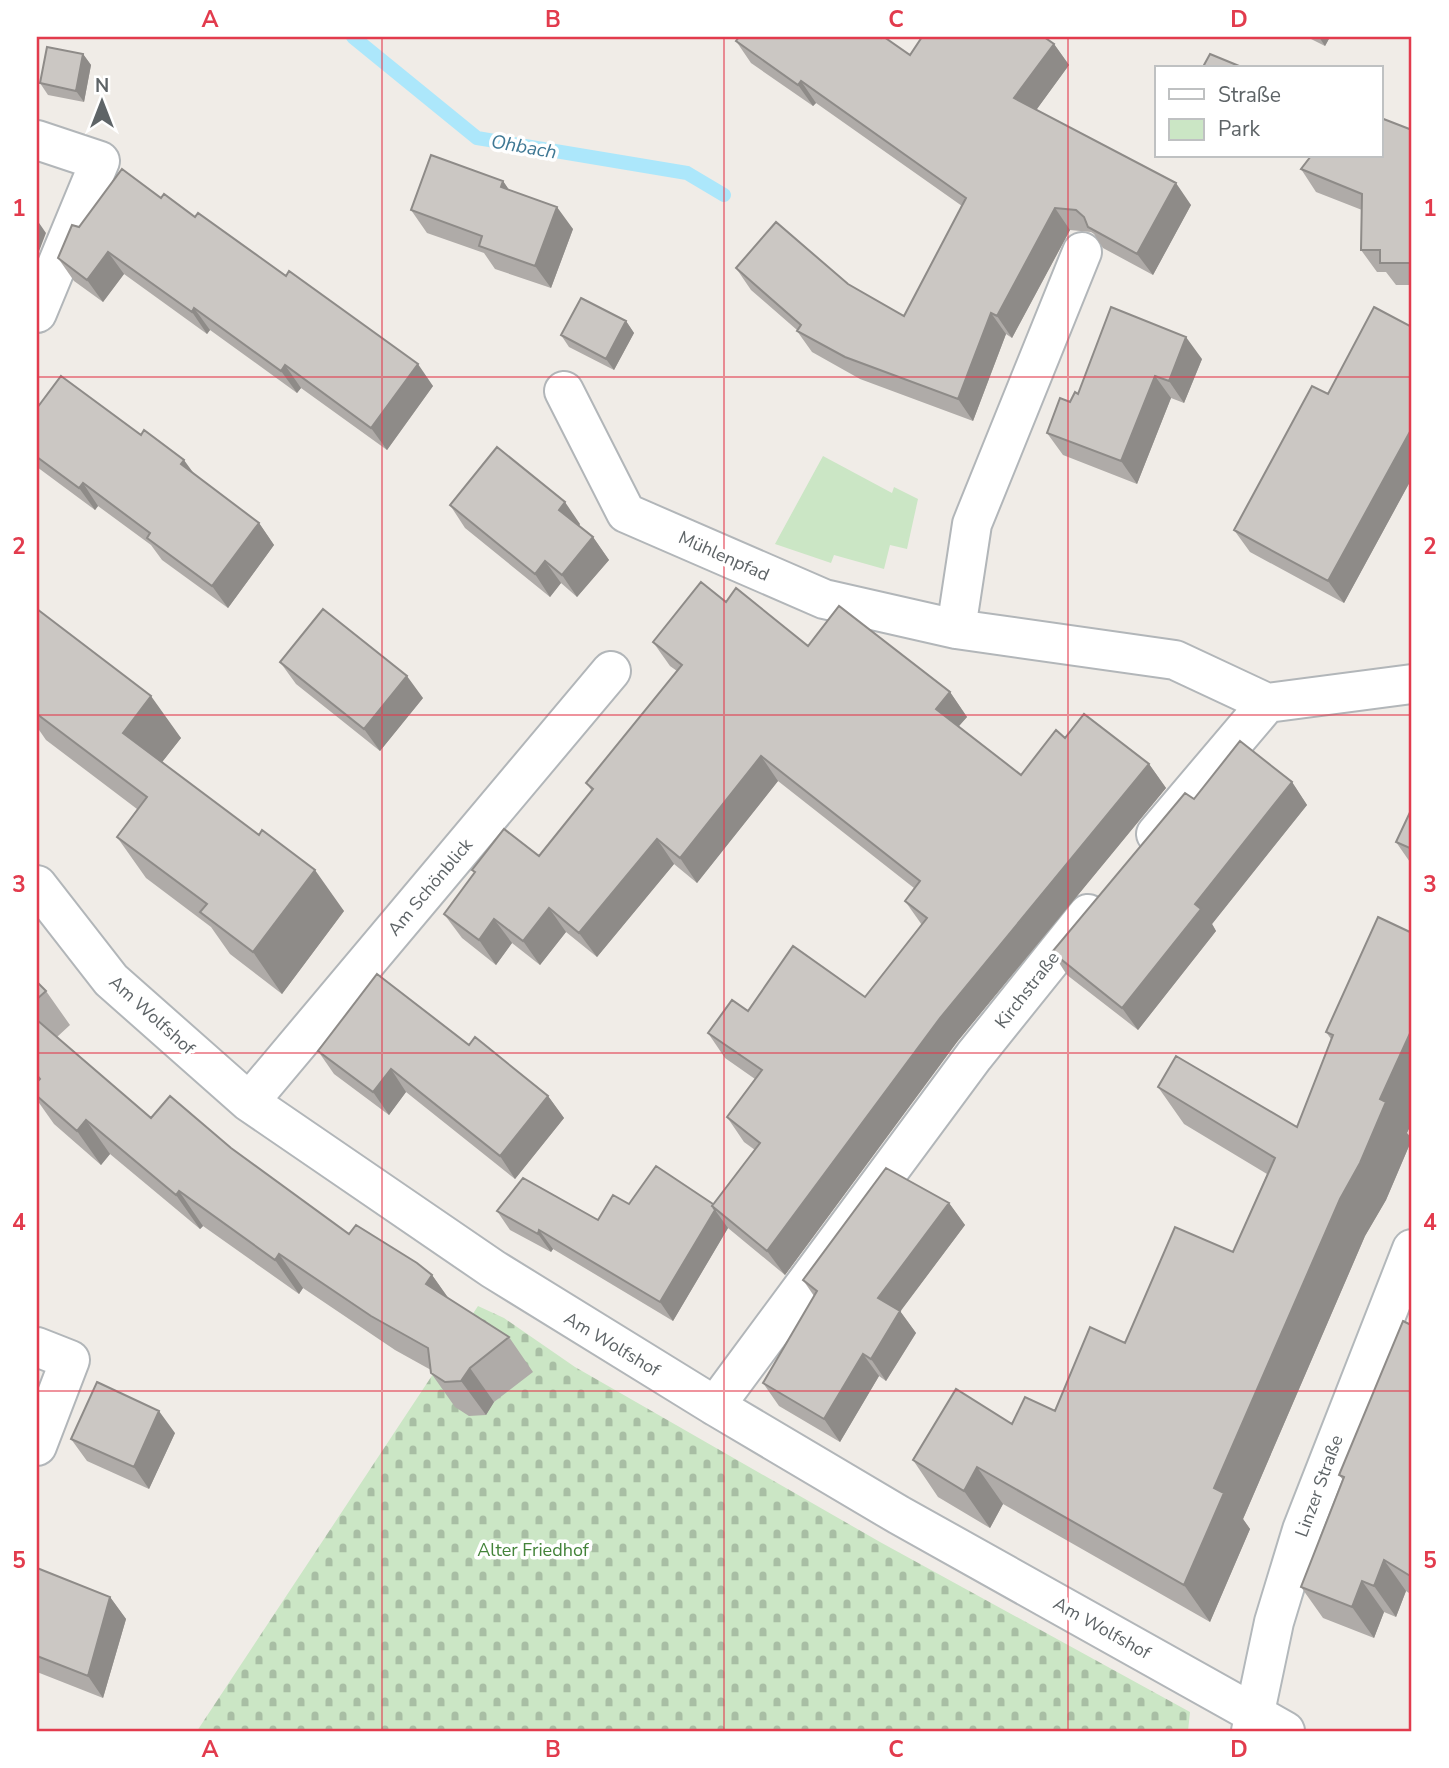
<svg xmlns="http://www.w3.org/2000/svg" width="1449" height="1768" viewBox="0 0 1449 1768" font-family="'Nunito Sans',sans-serif">
	<style>
		.cemetery { fill: url(#cemetery-stones) }
		.green { fill: #cbe6c5 }
		.lines { fill: none; stroke-linecap: round; stroke-linejoin: round }
		.stream { stroke: #ace7fb; stroke-width: 14 }
		.minor-casing { stroke: #b2b6b9; stroke-width: 42 }
		.secondary-casing { stroke: #b3b8bb; stroke-width: 42 }
		.minor { stroke: #fff; stroke-width: 38 }
		.secondary { stroke: #fff; stroke-width: 38 }
		.wall { fill: #afaba8 }
		.shaded-wall { fill: #8e8b88 }
		.building { fill: #cbc7c3; stroke: #8e8b88; stroke-width: 2 }
		.grid { fill: none; stroke: #e23b4d; stroke-width: 2; stroke-opacity: 0.55 }
		.labels { text-anchor: middle; stroke-width: 7; stroke-linejoin: round; paint-order: stroke }
		.street-label { font-size: 18px; fill: #5e6467; stroke: #fff }
		.park-label { font-size: 18px; fill: #438339; stroke: #fff }
		.water-label { font-size: 19px; font-style: italic; fill: #3f7894; stroke: #fff }
		.neatline { fill: none; stroke: #e23b4d; stroke-width: 2.5 }
		.grid-label { font-size: 23px; text-anchor: middle; font-weight: bold; fill: #e23b4d }
	</style>
	<defs>
		<pattern id="cemetery-stones" width="16" height="16" patternUnits="userSpaceOnUse" patternTransform="scale(1.75)"><rect width="16" height="16" fill="#cbe6c5"/><path d="M2 7V4a2 2 0 0 1 4 0v3zM10 15v-3a2 2 0 0 1 4 0v3z" fill="#a8bea4"/></pattern>
	</defs>
	<rect width="100%" height="100%" fill="#f0ece7"/>
	<!-- cemetery -->
	<path class="cemetery" d="M 478,1306 L 504,1318 L 575,1367 L 880,1542 L 1190,1712 L 1188,1731 L 197,1731 Z"/>
	<!-- green -->
	<path class="green" d="M 823,456 L 892,493 L 894,487 L 918,499 L 907,549 L 890,545 L 884,569 L 834,555 L 831,563 L 775,544 Z"/>
	<g class="lines">
		<!-- stream -->
		<path class="stream" d="M 353,37 L 477,138 L 687,173 L 724,195"/>
		<defs>
			<path id="minor" d="M 37,140 L 100,161 L 37,313
				M 564,391 L 626,513 L 824,599 L 956,629 L 1175,660 L 1267,703
				M 956,629 L 972,524 L 1082,252
				M 1156,834 L 1267,703 L 1412,684
				M 37,885 L 111,980 L 249,1102 L 493,1269 L 715,1406 L 899,1515 L 1285,1731
				M 249,1102 L 611,671
				M 37,1347 L 70,1360 L 37,1446
				M 715,1406 L 974,1056 L 1088,914"/>
			<path id="secondary" d="M 1251,1731 L 1274,1622 L 1302,1530 L 1412,1249"/>
		</defs>
		<!-- minor casing -->
		<use href="#minor" class="minor-casing"/>
		<!-- secondary casing -->
		<use href="#secondary" class="secondary-casing"/>
		<!-- minor -->
		<use href="#minor" class="minor"/>
		<!-- secondary -->
		<use href="#secondary" class="secondary"/>
	</g>
	<!-- wall -->
	<path class="wall" d="M 1307,37 L 1330,37 L 1325,46 Z
		M 736,41 L 910,55 L 1054,44 L 1069,65 L 1036,110 L 1191,205 L 1153,275 L 1103,248 L 1094,234 L 1091,232 L 1070,230 L 1012,338 L 1006,334 L 973,421 L 860,379 L 812,352 L 797,331 L 797,330 L 751,290 L 736,268 L 904,316 L 962,206 L 816,103 L 813,106 L 751,63 Z
		M 83,54 L 91,65 L 84,102 L 48,95 L 40,83 Z
		M 1412,130 L 1412,285 L 1396,285 L 1386,272 L 1377,272 L 1361,250 L 1362,210 L 1316,192 L 1301,169 L 1310,157 L 1309,156 L 1381,156 Z
		M 503,181 L 509,190 L 573,229 L 551,288 L 495,269 L 484,253 L 427,233 L 411,210 Z
		M 161,198 L 195,217 L 433,386 L 387,450 L 301,388 L 297,393 L 210,330 L 207,334 L 124,274 L 103,302 L 74,281 L 58,258 L 79,227 Z
		M 626,321 L 634,333 L 614,370 L 569,347 L 561,335 Z
		M 1412,327 L 1412,478 L 1344,603 L 1250,552 L 1234,530 L 1328,394 Z
		M 1202,359 L 1184,403 L 1171,398 L 1137,484 L 1063,455 L 1047,433 L 1078,394 Z
		M 37,408 L 195,475 L 259,523 L 274,545 L 228,608 L 162,560 L 151,545 L 98,506 L 95,510 L 37,467 Z
		M 450,505 L 580,524 L 579,526 L 593,537 L 609,560 L 577,597 L 561,583 L 550,597 L 465,528 Z
		M 726,602 L 808,646 L 950,692 L 967,717 L 958,726 L 1021,775 L 1065,738 L 1149,764 L 1166,788 L 957,1042 L 785,1275 L 728,1228 L 673,1321 L 553,1249 L 551,1252 L 510,1230 L 497,1211 L 598,1220 L 629,1204 L 713,1204 L 755,1150 L 744,1142 L 727,1117 L 755,1079 L 725,1058 L 708,1033 L 748,1011 L 865,997 L 922,925 L 905,901 L 914,888 L 778,781 L 697,883 L 674,864 L 597,957 L 566,932 L 540,965 L 512,943 L 496,965 L 462,938 L 444,914 L 475,873 L 472,870 L 539,856 L 592,791 L 586,783 L 677,671 L 670,666 L 653,642 Z
		M 37,609 L 181,738 L 162,762 L 344,911 L 282,994 L 230,954 L 211,927 L 146,878 L 117,837 L 137,809 L 46,740 L 37,727 Z
		M 280,662 L 423,698 L 380,751 L 296,684 Z
		M 1292,782 L 1307,805 L 1212,924 L 1216,931 L 1138,1030 L 1067,975 L 1052,952 L 1194,799 Z
		M 1412,808 L 1412,865 L 1396,842 Z
		M 1412,933 L 1412,1122 L 1407,1133 L 1412,1139 L 1386,1200 L 1365,1236 L 1243,1519 L 1250,1529 L 1210,1622 L 1003,1504 L 990,1528 L 938,1497 L 913,1460 L 1012,1424 L 1055,1411 L 1125,1343 L 1233,1252 L 1267,1174 L 1184,1124 L 1158,1087 L 1297,1127 L 1331,1039 L 1326,1032 Z
		M 37,982 L 46,991 L 70,1025 L 57,1037 L 151,1118 L 231,1148 L 349,1234 L 432,1275 L 449,1299 L 509,1337 L 533,1372 L 494,1402 L 486,1415 L 469,1416 L 455,1407 L 431,1373 L 431,1370 L 395,1350 L 303,1288 L 299,1294 L 203,1226 L 200,1229 L 110,1154 L 101,1165 L 54,1124 L 37,1100 Z
		M 469,1045 L 548,1096 L 564,1118 L 515,1179 L 406,1092 L 389,1115 L 334,1074 L 318,1051 Z
		M 949,1203 L 965,1225 L 900,1311 L 916,1333 L 886,1381 L 879,1376 L 840,1442 L 779,1406 L 763,1383 L 814,1296 L 803,1280 Z
		M 1412,1322 L 1412,1595 L 1406,1591 L 1396,1617 L 1384,1612 L 1374,1638 L 1323,1618 L 1301,1587 L 1343,1480 L 1339,1475 Z
		M 175,1433 L 149,1489 L 87,1461 L 71,1439 Z
		M 37,1568 L 110,1597 L 126,1619 L 103,1698 L 37,1672 Z"/>
	<!-- shaded-wall -->
	<path class="shaded-wall" d="M 1319,37 L 1330,37 L 1325,46 Z
		M 1054,44 L 1069,65 L 1029,120 L 1014,98 Z
		M 83,54 L 91,65 L 84,102 L 76,91 Z
		M 801,81 L 816,103 L 813,106 L 798,85 Z
		M 503,181 L 518,203 L 501,187 Z
		M 1176,183 L 1191,205 L 1153,275 L 1137,254 Z
		M 557,207 L 573,229 L 551,288 L 535,266 Z
		M 1055,208 L 1070,230 L 1012,338 L 997,316 Z
		M 37,220 L 46,233 L 38,254 L 37,252 Z
		M 108,252 L 124,274 L 103,302 L 87,280 Z
		M 194,308 L 210,330 L 207,334 L 192,312 Z
		M 991,313 L 1006,334 L 973,421 L 958,399 Z
		M 626,321 L 634,333 L 614,370 L 606,359 Z
		M 1186,337 L 1202,359 L 1184,403 L 1169,381 Z
		M 418,364 L 433,386 L 387,450 L 371,428 Z
		M 285,365 L 301,388 L 297,393 L 281,371 Z
		M 1155,376 L 1171,398 L 1137,484 L 1121,461 Z
		M 1412,428 L 1412,478 L 1344,603 L 1328,581 Z
		M 184,460 L 200,482 L 181,464 Z
		M 83,483 L 98,506 L 95,510 L 79,488 Z
		M 565,502 L 580,524 L 574,532 L 559,510 Z
		M 259,523 L 274,545 L 228,608 L 212,586 Z
		M 593,537 L 609,560 L 577,597 L 562,575 Z
		M 545,561 L 561,583 L 550,597 L 535,574 Z
		M 407,676 L 423,698 L 380,751 L 364,729 Z
		M 950,692 L 967,717 L 953,733 L 936,709 Z
		M 151,696 L 181,738 L 152,775 L 123,733 Z
		M 761,756 L 778,781 L 697,883 L 680,858 Z
		M 1149,764 L 1166,788 L 957,1042 L 785,1275 L 767,1251 L 940,1018 Z
		M 1292,782 L 1307,805 L 1212,924 L 1216,931 L 1138,1030 L 1122,1008 L 1195,904 Z
		M 657,839 L 674,864 L 597,957 L 579,933 Z
		M 315,870 L 344,911 L 282,994 L 253,952 Z
		M 549,908 L 566,932 L 540,965 L 523,941 Z
		M 494,919 L 512,943 L 496,965 L 479,940 Z
		M 1412,1029 L 1412,1122 L 1407,1133 L 1412,1139 L 1386,1200 L 1365,1236 L 1243,1519 L 1250,1529 L 1210,1622 L 1184,1585 L 1214,1488 L 1380,1099 Z
		M 391,1069 L 406,1092 L 389,1115 L 373,1092 Z
		M 548,1096 L 564,1118 L 515,1179 L 500,1156 Z
		M 86,1120 L 110,1154 L 101,1165 L 77,1131 Z
		M 179,1191 L 203,1226 L 200,1229 L 176,1195 Z
		M 949,1203 L 965,1225 L 894,1320 L 878,1298 Z
		M 715,1210 L 728,1228 L 673,1321 L 660,1302 Z
		M 539,1230 L 553,1249 L 551,1252 L 538,1234 Z
		M 279,1254 L 303,1288 L 299,1294 L 275,1260 Z
		M 432,1275 L 456,1309 L 426,1284 Z
		M 900,1311 L 916,1333 L 886,1381 L 871,1359 Z
		M 863,1354 L 879,1376 L 840,1442 L 824,1419 Z
		M 470,1368 L 494,1402 L 486,1415 L 461,1381 Z
		M 159,1411 L 175,1433 L 149,1489 L 134,1467 Z
		M 977,1467 L 1003,1504 L 990,1528 L 964,1491 Z
		M 1384,1560 L 1406,1591 L 1396,1617 L 1374,1586 Z
		M 1362,1581 L 1384,1612 L 1374,1638 L 1352,1607 Z
		M 110,1597 L 126,1619 L 103,1698 L 88,1676 Z"/>
	<!-- building -->
	<path class="building" d="M 739,37 L 878,37 L 881,38 L 882,37 L 884,37 L 910,55 L 922,37 L 1044,37 L 1054,44 L 1014,98 L 1176,183 L 1137,254 L 1088,227 L 1084,217 L 1076,210 L 1055,208 L 997,316 L 991,313 L 958,399 L 845,357 L 797,331 L 801,325 L 736,268 L 776,222 L 848,284 L 904,316 L 966,198 L 801,81 L 798,85 L 736,41 Z
		M 47,47 L 83,54 L 76,91 L 40,83 Z
		M 1210,54 L 1244,68 L 1208,68 L 1204,65 Z
		M 1381,118 L 1412,130 L 1412,263 L 1380,263 L 1380,250 L 1361,250 L 1362,194 L 1301,169 L 1311,156 L 1381,156 Z
		M 431,155 L 503,181 L 501,187 L 557,207 L 535,266 L 479,246 L 482,236 L 411,210 Z
		M 122,169 L 161,198 L 164,194 L 195,217 L 198,213 L 286,276 L 289,271 L 418,364 L 371,428 L 285,365 L 281,371 L 194,308 L 192,312 L 108,252 L 87,280 L 58,258 L 72,225 L 79,227 Z
		M 581,298 L 626,321 L 606,359 L 561,335 Z
		M 1111,307 L 1186,337 L 1169,381 L 1155,376 L 1121,461 L 1047,433 L 1060,398 L 1070,402 L 1075,392 L 1078,394 Z
		M 1374,307 L 1412,327 L 1412,428 L 1328,581 L 1234,530 L 1312,386 L 1328,394 Z
		M 61,376 L 141,435 L 144,430 L 184,460 L 181,464 L 259,523 L 212,586 L 147,538 L 150,533 L 83,483 L 79,488 L 37,457 L 37,408 Z
		M 497,447 L 565,502 L 559,510 L 593,537 L 562,575 L 545,561 L 535,574 L 450,505 Z
		M 701,582 L 726,602 L 736,588 L 808,646 L 839,606 L 950,692 L 936,709 L 1021,775 L 1056,730 L 1065,738 L 1084,714 L 1149,764 L 940,1018 L 767,1251 L 712,1206 L 760,1143 L 727,1117 L 762,1070 L 708,1033 L 732,1000 L 748,1011 L 793,946 L 865,997 L 927,918 L 905,901 L 920,881 L 761,756 L 680,858 L 657,839 L 579,933 L 549,908 L 523,941 L 494,919 L 479,940 L 444,914 L 475,872 L 472,870 L 504,829 L 539,856 L 593,789 L 586,783 L 682,665 L 653,642 Z
		M 37,609 L 151,696 L 123,733 L 259,835 L 262,830 L 315,870 L 253,952 L 200,912 L 207,904 L 117,837 L 147,797 L 37,714 Z
		M 323,609 L 407,676 L 364,729 L 280,662 Z
		M 1240,741 L 1292,782 L 1195,904 L 1201,909 L 1122,1008 L 1052,952 L 1185,793 L 1194,799 Z
		M 1412,808 L 1412,849 L 1396,842 Z
		M 1378,917 L 1412,933 L 1412,1029 L 1380,1099 L 1386,1102 L 1360,1163 L 1340,1199 L 1214,1488 L 1224,1493 L 1184,1585 L 977,1467 L 964,1491 L 913,1460 L 956,1389 L 1012,1424 L 1025,1397 L 1055,1411 L 1090,1327 L 1125,1343 L 1175,1227 L 1233,1252 L 1275,1158 L 1158,1087 L 1176,1056 L 1297,1127 L 1333,1035 L 1326,1032 Z
		M 377,974 L 469,1045 L 475,1037 L 548,1096 L 500,1156 L 391,1069 L 373,1092 L 318,1051 Z
		M 37,982 L 46,991 L 37,999 Z
		M 37,1020 L 151,1118 L 170,1096 L 231,1148 L 349,1234 L 356,1225 L 417,1263 L 432,1275 L 426,1284 L 509,1337 L 470,1368 L 461,1381 L 445,1382 L 431,1373 L 428,1348 L 371,1316 L 279,1254 L 275,1260 L 179,1191 L 176,1195 L 86,1120 L 77,1131 L 37,1096 L 37,1082 L 40,1079 L 37,1075 Z
		M 656,1166 L 713,1204 L 712,1206 L 715,1210 L 660,1302 L 539,1230 L 538,1234 L 497,1211 L 523,1178 L 598,1220 L 613,1195 L 629,1204 Z
		M 886,1168 L 949,1203 L 878,1298 L 900,1311 L 871,1359 L 863,1354 L 824,1419 L 763,1383 L 817,1291 L 803,1280 Z
		M 1403,1321 L 1411,1325 L 1412,1322 L 1412,1577 L 1384,1560 L 1374,1586 L 1362,1581 L 1352,1607 L 1301,1587 L 1344,1477 L 1339,1475 Z
		M 97,1382 L 159,1411 L 134,1467 L 71,1439 Z
		M 37,1568 L 110,1597 L 88,1676 L 37,1656 Z"/>
	<!-- grid -->
	<path class="grid" d="M 382,37 L 382,1731M 724,37 L 724,1731M 1068,37 L 1068,1731M 37,377 L 1412,377M 37,715 L 1412,715M 37,1053 L 1412,1053M 37,1391 L 1412,1391"/>
	<g class="labels">
		<!-- street labels -->
		<g class="street-label">
			<text transform="translate(724 556) rotate(24)" y="6">Mühlenpfad</text>
			<text transform="translate(430 887) rotate(-50)" y="6">Am Schönblick</text>
			<text transform="translate(1027 990) rotate(-52)" y="6">Kirchstraße</text>
			<text transform="translate(152 1015) rotate(42)" y="6">Am Wolfshof</text>
			<text transform="translate(612 1344) rotate(31)" y="6">Am Wolfshof</text>
			<text transform="translate(1319 1486) rotate(-70)" y="6">Linzer Straße</text>
			<text transform="translate(1102 1628) rotate(29)" y="6">Am Wolfshof</text>
		</g>
		<!-- park labels -->
		<g class="park-label">
			<text x="533" y="1556">Alter Friedhof</text>
		</g>
		<!-- water labels -->
		<g class="water-label">
			<text transform="translate(524 146) rotate(10)" y="7">Ohbach</text>
		</g>
	</g>
	<!-- border -->
	<rect width="1449" height="1768" fill="none" stroke="#ffffff" stroke-width="77"/>
	<!-- legend -->
	<rect x="1155" y="66" width="228" height="91" fill="#ffffff" stroke="#bfc1c2" stroke-width="2"/>
	<rect x="1169" y="89" width="35" height="10" fill="#ffffff" stroke="#bfc1c2" stroke-width="2"/>
	<text x="1218" y="102" font-size="21" fill="#5e6467">Straße</text>
	<rect x="1169" y="119" width="35" height="21" fill="#cbe6c5" stroke="#bfc1c2" stroke-width="2"/>
	<text x="1218" y="136" font-size="21" fill="#5e6467">Park</text>
	<!-- north arrow -->
	<g transform="translate(102 102)" stroke="#ffffff" stroke-width="5" paint-order="stroke">
	<path d="M0-5L12 26L0 18L-12 26Z" fill="#5e6467"/>
	<text y="-10" font-size="19" font-weight="bold" text-anchor="middle" fill="#5e6467">N</text>
	</g>
	<rect x="38" y="38" width="1372" height="1692" class="neatline"/>
	<g class="grid-label">
		<text x="210" y="27">A</text>
		<text x="553" y="27">B</text>
		<text x="896" y="27">C</text>
		<text x="1239" y="27">D</text>
		<text x="19" y="216">1</text>
		<text x="1430" y="216">1</text>
		<text x="19" y="554">2</text>
		<text x="1430" y="554">2</text>
		<text x="19" y="892">3</text>
		<text x="1430" y="892">3</text>
		<text x="19" y="1230">4</text>
		<text x="1430" y="1230">4</text>
		<text x="19" y="1568">5</text>
		<text x="1430" y="1568">5</text>
		<text x="210" y="1757">A</text>
		<text x="553" y="1757">B</text>
		<text x="896" y="1757">C</text>
		<text x="1239" y="1757">D</text>
	</g>
</svg>
